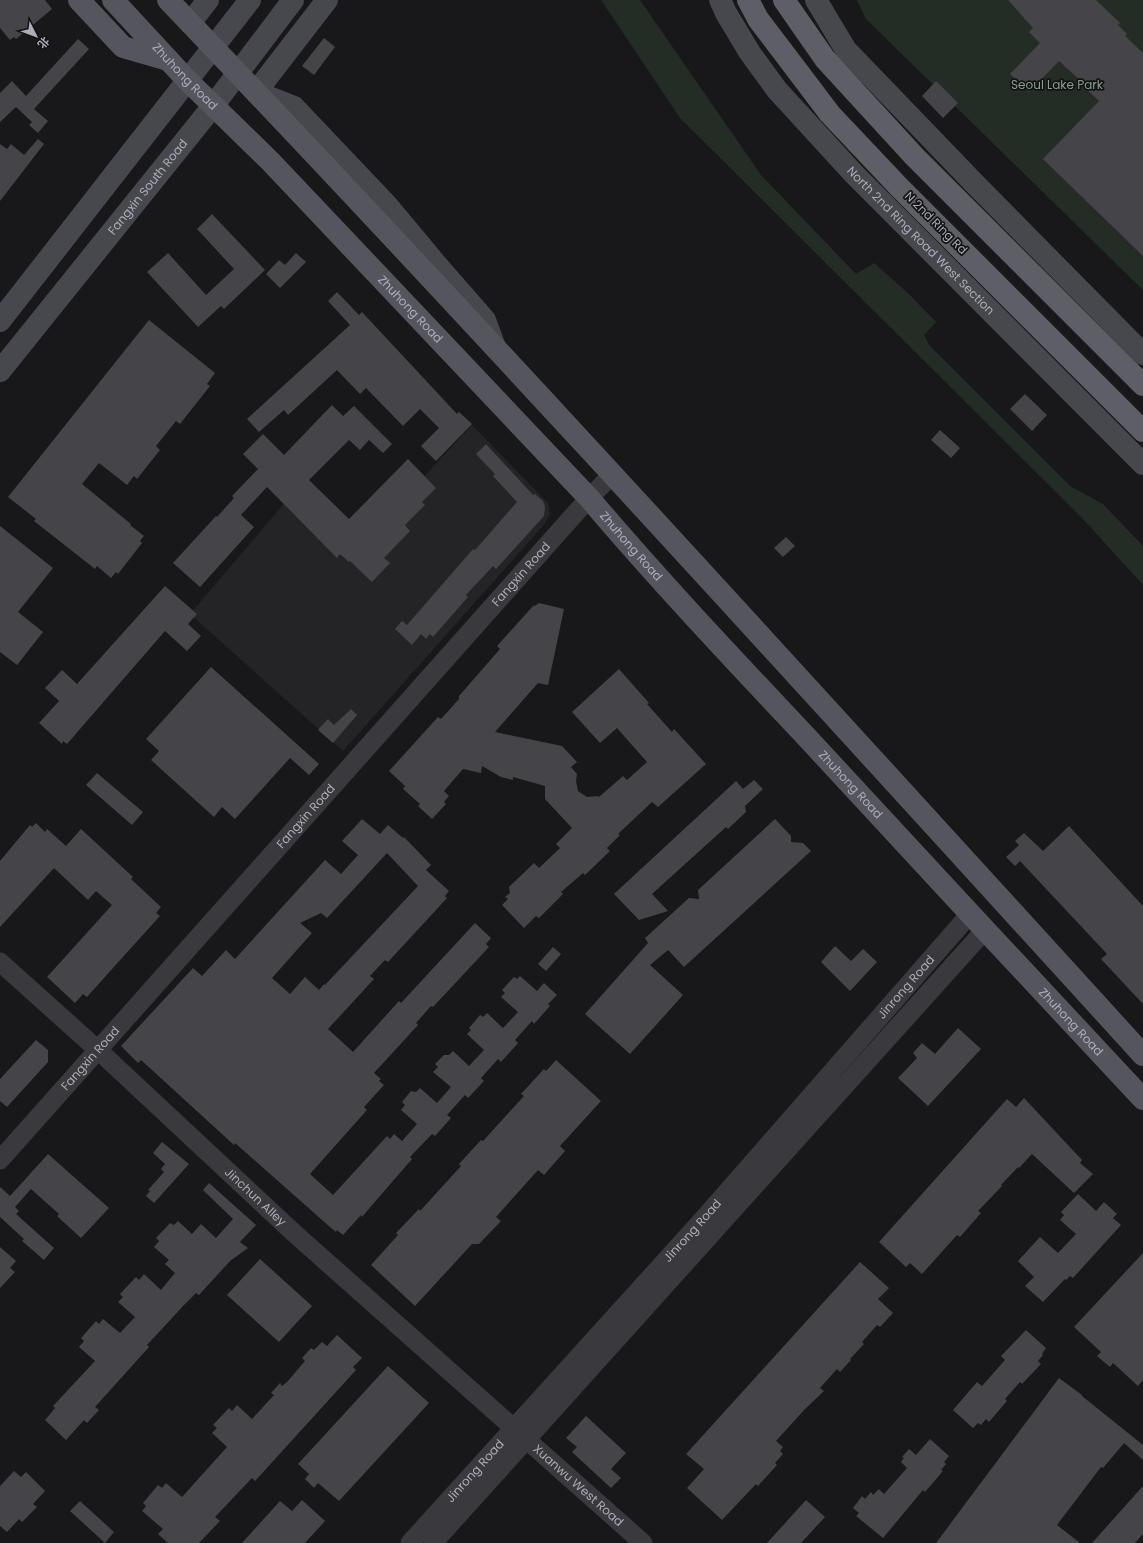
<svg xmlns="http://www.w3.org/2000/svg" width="1143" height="1543" viewBox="0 0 1143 1543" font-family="Poppins,'Noto Sans SC',sans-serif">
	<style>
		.built { fill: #242426 }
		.green { fill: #242c26 }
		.building { fill: #454549; fill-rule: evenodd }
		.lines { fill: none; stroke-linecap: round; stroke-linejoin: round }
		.tertiary { stroke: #39393e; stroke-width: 19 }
		.secondary { stroke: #47484e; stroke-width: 22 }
		.primary { stroke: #55565d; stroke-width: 22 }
		.trunk { stroke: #5e5e66; stroke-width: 22 }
		.labels { text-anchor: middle; stroke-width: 3.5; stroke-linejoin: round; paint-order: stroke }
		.street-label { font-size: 12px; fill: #abadb8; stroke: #131315 }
		.park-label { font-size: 12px; fill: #84a18b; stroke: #131315 }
	</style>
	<rect width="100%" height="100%" fill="#18181a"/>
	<!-- built -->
	<path class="built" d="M 472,425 L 548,503 L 550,515 L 542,527 L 343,751 L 190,614 L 288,499 L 347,559 Z"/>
	<!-- green -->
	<path class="green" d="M 601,0 L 640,0 L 761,175 L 856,274 L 874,263 L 909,294 L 936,322 L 924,335 L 929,345 L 1070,486 L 1103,504 L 1143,546 L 1143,585 L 1083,519 L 680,118 Z
		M 857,0 L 1143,0 L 1143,290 L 866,19 Z"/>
	<!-- building -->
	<path class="building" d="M 0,0 L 45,0 L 52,9 L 16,39 L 14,37 L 10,40 L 0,28 Z
		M 1008,0 L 1096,0 L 1120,23 L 1118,25 L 1127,34 L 1125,36 L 1143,53 L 1143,256 L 1043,159 L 1099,101 L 1082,85 L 1084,84 L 1059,61 L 1029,92 L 1010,74 L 1040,43 L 1029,32 L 1033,28 Z
		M 324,38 L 335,47 L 314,75 L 302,66 Z
		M 78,39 L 89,49 L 34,109 L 48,121 L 38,133 L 29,125 L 32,122 L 16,107 L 0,122 L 0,93 L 12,81 L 26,96 Z
		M 936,81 L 958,103 L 943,118 L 922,96 Z
		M 38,139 L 44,144 L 0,201 L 0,144 L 7,149 L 11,144 L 24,155 Z
		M 212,214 L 265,270 L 224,309 L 221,306 L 198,327 L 147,272 L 168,253 L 206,295 L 234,269 L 197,229 Z
		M 296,253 L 306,262 L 280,288 L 266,274 L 279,260 L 285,265 Z
		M 337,292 L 359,315 L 362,312 L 457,414 L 459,412 L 472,424 L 436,461 L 421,446 L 439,428 L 420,409 L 403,426 L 366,388 L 360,394 L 337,370 L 288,415 L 284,410 L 259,432 L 247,419 L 350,325 L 328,301 Z
		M 149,320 L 215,373 L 207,384 L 210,386 L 180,424 L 176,421 L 156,446 L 160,450 L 137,479 L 134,476 L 127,485 L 99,463 L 82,484 L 131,524 L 130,525 L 144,536 L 140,541 L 142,543 L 118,574 L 116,572 L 111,578 L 97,566 L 95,569 L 34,521 L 36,519 L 8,497 Z
		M 1025,394 L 1047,415 L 1032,431 L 1010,409 Z
		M 332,405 L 343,416 L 354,406 L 392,444 L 383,453 L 369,440 L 360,450 L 349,440 L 309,480 L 349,519 L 408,459 L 436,488 L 422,502 L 425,505 L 405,525 L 410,531 L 384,558 L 390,563 L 372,582 L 350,561 L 349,562 L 340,554 L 337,558 L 267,487 L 241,515 L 254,527 L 200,587 L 173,563 L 216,516 L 217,517 L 234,498 L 232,496 L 258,469 L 243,454 L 263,434 L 284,455 Z
		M 940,430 L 960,448 L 951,458 L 931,440 Z
		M 486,444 L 533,495 L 535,494 L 543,501 L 545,507 L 544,516 L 496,569 L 493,566 L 466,595 L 468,597 L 433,637 L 430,634 L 426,639 L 421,634 L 412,645 L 395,629 L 402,621 L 407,625 L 473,549 L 475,550 L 517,502 L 493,476 L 495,474 L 476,454 Z
		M 0,526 L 53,568 L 18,612 L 43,632 L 17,665 L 0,652 Z
		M 786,537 L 795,546 L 783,557 L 774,548 Z
		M 165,586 L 197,614 L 188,624 L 201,636 L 187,651 L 165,631 L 67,744 L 63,741 L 62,744 L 39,723 L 59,701 L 45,688 L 62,670 L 77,684 Z
		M 539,603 L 564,609 L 548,685 L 538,683 L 495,732 L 562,746 L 577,762 L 571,767 L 577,774 L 576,781 L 578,791 L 587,797 L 598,796 L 599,797 L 623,776 L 627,780 L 647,762 L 617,728 L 600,743 L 572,712 L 619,669 L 649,703 L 647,704 L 672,732 L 674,729 L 706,764 L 658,807 L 652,802 L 618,834 L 620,835 L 607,848 L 610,851 L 585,875 L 583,873 L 561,892 L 563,894 L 539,918 L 536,916 L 524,928 L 502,905 L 508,899 L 505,897 L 510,893 L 509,887 L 534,863 L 539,868 L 560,848 L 556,844 L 572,828 L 545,799 L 545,786 L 513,777 L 513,780 L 501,777 L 482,766 L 481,773 L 463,769 L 444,791 L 449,796 L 444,802 L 446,804 L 432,819 L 418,806 L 420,804 L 403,789 L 405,786 L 389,771 L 438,717 L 441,719 L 459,699 L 459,696 L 500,649 L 497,646 L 534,605 L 535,606 Z
		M 211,667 L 319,764 L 309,775 L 290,758 L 235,819 L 222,807 L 214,817 L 151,760 L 159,751 L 146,739 Z
		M 351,709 L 357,715 L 333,743 L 318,730 L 328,719 L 334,725 Z
		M 97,773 L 143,812 L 132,825 L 86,785 Z
		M 754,780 L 763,789 L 745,806 L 746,812 L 728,829 L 726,827 L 652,894 L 668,911 L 639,920 L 614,894 L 736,781 L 743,789 Z
		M 362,819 L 380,834 L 388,825 L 403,838 L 404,837 L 431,865 L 426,870 L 449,891 L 445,896 L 447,898 L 388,962 L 385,960 L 370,976 L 374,979 L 328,1029 L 353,1052 L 399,1001 L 401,1003 L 475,923 L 491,938 L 486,944 L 489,947 L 433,1007 L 431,1006 L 416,1023 L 418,1025 L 374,1073 L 381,1079 L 379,1081 L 384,1085 L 364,1107 L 367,1110 L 310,1174 L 333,1195 L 387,1136 L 390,1139 L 394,1134 L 402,1141 L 417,1124 L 401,1110 L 405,1105 L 402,1102 L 411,1091 L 416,1092 L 420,1088 L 437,1103 L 451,1087 L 433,1072 L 438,1067 L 435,1064 L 444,1055 L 449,1055 L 453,1051 L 469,1066 L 484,1050 L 467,1034 L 471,1030 L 469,1028 L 480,1015 L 483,1017 L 487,1013 L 503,1028 L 518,1012 L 501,997 L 505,993 L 502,990 L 514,977 L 517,979 L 520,976 L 537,991 L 544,983 L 557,995 L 548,1004 L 550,1006 L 534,1024 L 532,1021 L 515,1040 L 518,1043 L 501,1062 L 498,1059 L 481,1078 L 484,1081 L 468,1098 L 465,1095 L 447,1115 L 451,1118 L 435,1136 L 432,1134 L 410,1157 L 412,1159 L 373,1204 L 362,1217 L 361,1215 L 343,1235 L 337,1230 L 336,1232 L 330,1227 L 235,1143 L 234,1145 L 141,1060 L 138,1063 L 121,1046 L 193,968 L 202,976 L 226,950 L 235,959 L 325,860 L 341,874 L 358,855 L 342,841 ZM 387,853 L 418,886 L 325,985 L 324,984 L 319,990 L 305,977 L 290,994 L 272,978 L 312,933 L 300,923 L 321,913 L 327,918 Z
		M 775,819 L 791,836 L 791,842 L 803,843 L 811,851 L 684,967 L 668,950 L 650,965 L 683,995 L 630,1054 L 585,1014 L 648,943 L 645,938 L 689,898 L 699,899 L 698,890 Z
		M 36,823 L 45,832 L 47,829 L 66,846 L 81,829 L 133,877 L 131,879 L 161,907 L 156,913 L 160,916 L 121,959 L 87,997 L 83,994 L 75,1003 L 47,977 L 112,905 L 96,891 L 88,900 L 54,868 L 0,927 L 0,861 L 30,825 L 32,827 Z
		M 1069,826 L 1143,906 L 1143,1004 L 1101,959 L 1107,954 L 1020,861 L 1015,866 L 1006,857 L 1019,845 L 1015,841 L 1024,833 L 1043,851 Z
		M 835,946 L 851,961 L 863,949 L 877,962 L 850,991 L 821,962 Z
		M 553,947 L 561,954 L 546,971 L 538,964 Z
		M 958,1028 L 981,1049 L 928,1106 L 898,1078 L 917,1058 L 913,1053 L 922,1043 L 935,1054 Z
		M 36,1040 L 48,1050 L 48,1062 L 7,1107 L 0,1101 L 0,1079 Z
		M 556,1060 L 601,1101 L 560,1146 L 565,1151 L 544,1175 L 538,1170 L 496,1217 L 501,1221 L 479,1244 L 472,1244 L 415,1306 L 371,1265 L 398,1235 L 396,1233 L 419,1209 L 420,1211 L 461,1166 L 459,1164 L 481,1140 L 483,1141 L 524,1096 L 521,1094 L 544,1069 L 546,1071 Z
		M 1024,1098 L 1082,1160 L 1080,1163 L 1093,1174 L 1074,1193 L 1032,1154 L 1019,1168 L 1018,1167 L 1001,1185 L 1002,1186 L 978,1211 L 981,1213 L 960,1237 L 957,1235 L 922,1274 L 910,1263 L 906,1267 L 879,1242 L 1007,1099 L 1016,1107 Z
		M 162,1142 L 189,1164 L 154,1203 L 146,1196 L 150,1191 L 148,1190 L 164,1172 L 161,1169 L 165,1164 L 153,1153 Z
		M 48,1154 L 109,1208 L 81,1238 L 57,1216 L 59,1214 L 31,1189 L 15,1207 L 19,1211 L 16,1214 L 54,1248 L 44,1260 L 22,1241 L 24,1239 L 0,1217 L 0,1187 L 10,1196 Z
		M 209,1183 L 256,1225 L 240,1242 L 248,1248 L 230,1261 L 199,1295 L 196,1293 L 184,1305 L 147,1345 L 149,1347 L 95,1407 L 99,1410 L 87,1423 L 84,1420 L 66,1440 L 45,1420 L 55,1408 L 53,1406 L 95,1361 L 79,1347 L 84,1341 L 81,1338 L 96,1321 L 99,1324 L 103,1319 L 120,1333 L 135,1317 L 118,1302 L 123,1297 L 120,1294 L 136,1277 L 139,1280 L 144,1274 L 161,1290 L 175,1273 L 165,1264 L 169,1260 L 154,1247 L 159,1241 L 156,1238 L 170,1223 L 174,1225 L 178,1221 L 192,1234 L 201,1224 L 216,1238 L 233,1219 L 203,1190 Z
		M 1078,1194 L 1096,1211 L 1104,1202 L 1117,1214 L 1113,1218 L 1121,1225 L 1073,1278 L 1070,1276 L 1066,1280 L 1065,1279 L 1043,1302 L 1025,1286 L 1034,1277 L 1018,1261 L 1040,1237 L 1058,1253 L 1076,1234 L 1060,1220 L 1064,1215 L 1061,1212 Z
		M 0,1247 L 16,1261 L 10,1268 L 15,1272 L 0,1288 Z
		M 1143,1253 L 1143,1380 L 1138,1386 L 1113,1363 L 1110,1367 L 1097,1356 L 1101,1352 L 1074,1327 Z
		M 260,1259 L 312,1306 L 279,1342 L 227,1295 Z
		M 860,1262 L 889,1288 L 878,1299 L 893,1313 L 880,1327 L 877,1325 L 862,1342 L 864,1344 L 850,1359 L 851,1360 L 840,1372 L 837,1369 L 820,1388 L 824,1391 L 805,1409 L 776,1441 L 783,1447 L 780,1451 L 783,1454 L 775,1463 L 777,1465 L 758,1486 L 756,1484 L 722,1520 L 687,1488 L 704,1469 L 686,1454 Z
		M 1026,1330 L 1046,1348 L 1042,1354 L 1043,1355 L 1038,1361 L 1041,1364 L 1022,1384 L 1020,1382 L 1005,1399 L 1007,1401 L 989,1422 L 986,1419 L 981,1425 L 978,1423 L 973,1428 L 953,1410 L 977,1382 L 982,1386 L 1005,1360 L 1001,1356 Z
		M 337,1335 L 362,1358 L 353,1367 L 356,1370 L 255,1481 L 252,1478 L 215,1517 L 220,1521 L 199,1543 L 168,1543 L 158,1534 L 163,1529 L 142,1511 L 146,1506 L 143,1503 L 158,1485 L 162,1488 L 166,1483 L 182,1497 L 227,1447 L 212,1433 L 217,1428 L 213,1425 L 229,1408 L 232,1411 L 237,1405 L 252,1419 L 274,1395 L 271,1393 L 280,1383 L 282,1386 L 287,1382 L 305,1361 L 302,1358 L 311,1348 L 314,1350 L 322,1342 L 327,1346 Z
		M 388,1366 L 429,1403 L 339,1501 L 318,1483 L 314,1488 L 305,1479 L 309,1474 L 298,1464 Z
		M 1059,1378 L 1082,1395 L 1082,1396 L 1143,1445 L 1143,1460 L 1124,1443 L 1103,1468 L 1101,1467 L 1057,1525 L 1080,1543 L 936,1543 Z
		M 586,1416 L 626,1453 L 611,1469 L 621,1478 L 611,1488 L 572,1452 L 577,1447 L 566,1438 Z
		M 930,1439 L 949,1456 L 944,1462 L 946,1464 L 941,1470 L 943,1471 L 925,1492 L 923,1490 L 883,1538 L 856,1516 L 859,1513 L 853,1508 L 862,1496 L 865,1499 L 871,1492 L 873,1495 L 879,1489 L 884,1494 L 907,1468 L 901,1462 L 904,1458 L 902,1457 L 909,1449 L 916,1455 Z
		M 14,1471 L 21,1477 L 26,1472 L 45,1491 L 33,1504 L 37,1507 L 22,1522 L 19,1519 L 7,1532 L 0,1526 L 0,1486 Z
		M 1143,1486 L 1143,1534 L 1135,1543 L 1092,1543 Z
		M 302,1500 L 325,1521 L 305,1543 L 242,1543 L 280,1501 L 292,1511 Z
		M 806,1500 L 825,1517 L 801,1543 L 767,1543 Z
		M 80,1501 L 114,1532 L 105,1543 L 70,1511 Z"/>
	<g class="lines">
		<!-- tertiary -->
		<g class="tertiary">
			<path id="s1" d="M 0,962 L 98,1050 L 294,1233 L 643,1543"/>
			<path id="s2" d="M 0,1160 L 589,498 L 613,474"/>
			<path id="s3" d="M 410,1543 L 706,1216 L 970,914"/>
			<path d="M 433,1543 L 985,930"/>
		</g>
		<!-- secondary -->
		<g class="secondary">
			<path d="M 327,0 L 256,92 L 294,107 L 387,205 L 437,265 L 485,320 L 495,347"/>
			<path id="s4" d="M 720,0 L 726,13 L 750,53 L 777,90 L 854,174 L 1143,464"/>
			<path d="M 816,0 L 846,50 L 976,185 L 1143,354"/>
			<path d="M 190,23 L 208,0"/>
			<path d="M 0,321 L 250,0"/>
			<path id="s5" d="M 0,371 L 213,106 L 293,0"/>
		</g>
		<!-- primary -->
		<g class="primary">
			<path d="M 79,0 L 123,47 L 168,60"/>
			<path id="s6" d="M 113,0 L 187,80 L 270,161 L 589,498 C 661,583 737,663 813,744 C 923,863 1032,981 1143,1099"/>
			<path d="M 168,0 C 499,346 820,701 1143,1055"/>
		</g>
		<!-- trunk -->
		<path class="trunk" d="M 748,0 L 758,19 L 830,114 L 899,187 L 1143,431
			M 784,0 L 825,59 L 914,156 L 1143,385"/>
	</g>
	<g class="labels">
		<!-- street labels -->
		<g class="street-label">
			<text dy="4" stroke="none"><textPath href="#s6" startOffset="105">Zhuhong Road</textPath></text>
			<text dy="4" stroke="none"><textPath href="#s5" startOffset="236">Fangxin South Road</textPath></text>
			<text transform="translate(936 223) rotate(45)" y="4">N 2nd Ring Rd</text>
			<text dy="4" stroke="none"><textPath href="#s4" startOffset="315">North 2nd Ring Road West Section</textPath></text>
			<text dy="4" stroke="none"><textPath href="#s6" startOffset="429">Zhuhong Road</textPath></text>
			<text dy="4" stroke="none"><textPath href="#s6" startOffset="753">Zhuhong Road</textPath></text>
			<text dy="4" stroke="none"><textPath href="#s2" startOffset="784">Fangxin Road</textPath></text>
			<text dy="4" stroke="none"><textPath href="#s6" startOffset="1077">Zhuhong Road</textPath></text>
			<text dy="4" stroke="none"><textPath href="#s2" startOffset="460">Fangxin Road</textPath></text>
			<text dy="4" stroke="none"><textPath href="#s3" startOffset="745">Jinrong Road</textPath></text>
			<text dy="4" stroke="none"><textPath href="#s6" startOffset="1401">Zhuhong Road</textPath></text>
			<text dy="4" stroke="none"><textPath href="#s2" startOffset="136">Fangxin Road</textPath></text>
			<text dy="4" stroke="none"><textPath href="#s1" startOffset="347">Jinchun Alley</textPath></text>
			<text dy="4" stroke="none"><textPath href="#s3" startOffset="421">Jinrong Road</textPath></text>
			<text dy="4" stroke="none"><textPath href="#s3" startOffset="97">Jinrong Road</textPath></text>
			<text dy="4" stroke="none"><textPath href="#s1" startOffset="780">Xuanwu West Road</textPath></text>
		</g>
		<!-- park labels -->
		<g class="park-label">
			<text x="1057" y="89">Seoul Lake Park</text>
		</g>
	</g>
	<!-- north arrow -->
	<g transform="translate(36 36) rotate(132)" stroke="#131315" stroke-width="3" paint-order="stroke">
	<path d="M0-3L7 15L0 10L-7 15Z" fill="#abadb8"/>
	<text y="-6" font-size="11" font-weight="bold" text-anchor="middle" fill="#abadb8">北</text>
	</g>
</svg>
